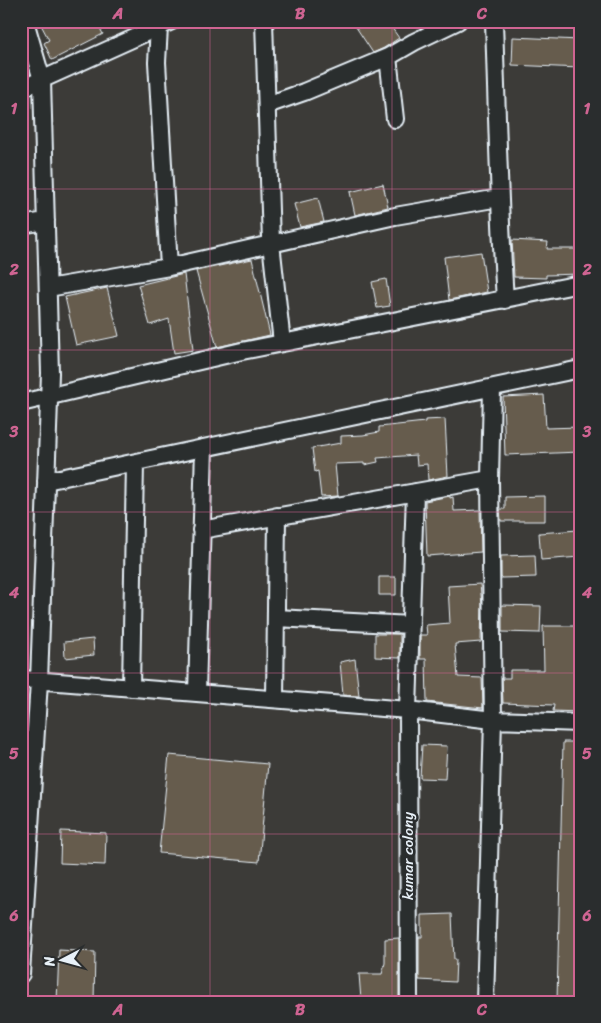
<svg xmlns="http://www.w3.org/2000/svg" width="601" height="1023" viewBox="0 0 601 1023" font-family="Sriracha,sans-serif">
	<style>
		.building { fill: #665c4e; stroke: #e8f1f8 }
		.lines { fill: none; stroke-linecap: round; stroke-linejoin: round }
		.minor-casing { stroke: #e8f1f8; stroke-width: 20 }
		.minor { stroke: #2a2d2e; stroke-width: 16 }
		.grid { fill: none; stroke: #cf6492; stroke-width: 1; stroke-opacity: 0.55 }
		.labels { text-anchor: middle; stroke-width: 5; stroke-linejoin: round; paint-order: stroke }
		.street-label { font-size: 15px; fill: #e8f1f8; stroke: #2a2d2e }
		.neatline { fill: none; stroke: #cf6492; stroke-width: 2 }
		.grid-label { font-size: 16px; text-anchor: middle; font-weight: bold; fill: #cf6492 }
	</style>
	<rect width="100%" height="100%" fill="#3c3b38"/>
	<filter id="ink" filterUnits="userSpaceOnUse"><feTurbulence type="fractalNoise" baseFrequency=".02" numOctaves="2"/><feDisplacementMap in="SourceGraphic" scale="10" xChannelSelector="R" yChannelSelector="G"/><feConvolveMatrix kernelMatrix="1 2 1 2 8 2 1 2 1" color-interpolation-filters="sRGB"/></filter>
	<g filter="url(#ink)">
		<!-- building -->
		<path class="building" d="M 39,21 L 96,21 L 103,34 L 52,60 L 44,43 L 49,40 Z
			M 352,21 L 387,21 L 399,38 L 384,48 L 373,53 Z
			M 513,37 L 580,40 L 580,68 L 512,65 Z
			M 383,184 L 388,207 L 355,215 L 350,192 Z
			M 318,198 L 324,222 L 300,227 L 294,204 Z
			M 512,240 L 548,242 L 547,249 L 580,249 L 580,274 L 546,275 L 546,278 L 514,277 Z
			M 481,252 L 487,292 L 449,300 L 444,257 Z
			M 252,259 L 270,335 L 217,347 L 196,271 Z
			M 184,274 L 193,350 L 174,353 L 169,319 L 150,325 L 138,285 Z
			M 386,279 L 390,306 L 377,308 L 372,282 Z
			M 107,288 L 119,336 L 76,345 L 65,297 Z
			M 544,395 L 546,428 L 580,427 L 580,452 L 505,455 L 503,397 Z
			M 445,419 L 448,476 L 428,480 L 427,464 L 417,465 L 416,455 L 377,458 L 378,462 L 364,465 L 364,463 L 335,464 L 338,496 L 321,497 L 318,471 L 315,472 L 312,448 L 341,443 L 341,436 L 363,435 L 379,432 L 379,427 L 425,422 L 425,420 Z
			M 450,496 L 450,498 L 453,497 L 454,511 L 480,510 L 481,552 L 427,556 L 425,501 Z
			M 545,496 L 545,521 L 501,521 L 500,509 L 505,509 L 505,497 Z
			M 578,530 L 580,557 L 541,560 L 539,533 Z
			M 535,555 L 536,577 L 501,578 L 501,556 Z
			M 379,577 L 396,577 L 396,595 L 379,595 Z
			M 480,584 L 482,605 L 481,642 L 455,644 L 458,677 L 482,678 L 483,708 L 427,702 L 426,659 L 420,659 L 420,635 L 427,635 L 426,625 L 450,623 L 448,586 Z
			M 502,605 L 541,606 L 540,633 L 502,632 Z
			M 543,626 L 579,626 L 580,712 L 553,711 L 554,705 L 503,703 L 502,678 L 510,678 L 510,670 L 544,670 Z
			M 375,634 L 400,634 L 400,658 L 375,657 Z
			M 93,639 L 94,655 L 65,658 L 64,642 Z
			M 355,659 L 359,696 L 343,695 L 340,662 Z
			M 563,742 L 580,742 L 580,1002 L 557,1002 Z
			M 422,745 L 447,746 L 445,779 L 420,778 Z
			M 169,755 L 268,764 L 259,862 L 159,853 Z
			M 61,831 L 106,833 L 105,865 L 60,863 Z
			M 452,914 L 454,960 L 456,960 L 455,982 L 419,980 L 419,937 L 422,937 L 422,915 Z
			M 399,938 L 399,998 L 361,1000 L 359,974 L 382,974 L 385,963 L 385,939 Z
			M 59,950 L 95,952 L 94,1002 L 57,1002 Z"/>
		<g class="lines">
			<defs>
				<path id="minor" d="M 264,21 L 271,243 L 282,343
					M 494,21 C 497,114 499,207 505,300
					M 159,27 L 157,62 L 169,267
					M 388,57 L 395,119
					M 21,89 L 172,21
					M 267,105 L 304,92 L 388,57 L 414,42 L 458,21
					M 21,225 L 46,221
					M 48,288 L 169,267 L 395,216 L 499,198
					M 21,403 L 242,351 L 580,284
					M 46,481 L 580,369
					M 201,530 L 490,479
					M 276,618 L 411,625
					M 21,679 L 408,710 L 493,720 L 580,723
					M 131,688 L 135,463
					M 197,693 L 204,448
					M 275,699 L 277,516
					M 21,974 L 39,681 L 50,373 L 42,80 L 25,21
					M 409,1002 L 408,710 L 415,492
					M 485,1002 L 493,720 L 490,479 L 492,388"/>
			</defs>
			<!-- minor casing -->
			<use href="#minor" class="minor-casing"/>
			<!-- minor -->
			<use href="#minor" class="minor"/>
		</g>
	</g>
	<!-- grid -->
	<path class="grid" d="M 210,21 L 210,1002M 392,21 L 392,1002M 21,189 L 580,189M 21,350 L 580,350M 21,512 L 580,512M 21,673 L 580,673M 21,834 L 580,834"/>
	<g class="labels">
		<!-- street labels -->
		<g class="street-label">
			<text transform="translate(408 856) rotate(-90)" y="5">kumar colony</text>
		</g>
	</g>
	<!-- margin -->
	<rect width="601" height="1023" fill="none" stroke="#2a2d2e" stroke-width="55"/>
	<!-- north arrow -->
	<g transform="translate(62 960) rotate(264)" stroke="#2a2d2e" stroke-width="4" paint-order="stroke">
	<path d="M0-4L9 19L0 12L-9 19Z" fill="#e8f1f8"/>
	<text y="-8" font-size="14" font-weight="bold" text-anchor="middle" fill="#e8f1f8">N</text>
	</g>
	<rect x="28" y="28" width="546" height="968" class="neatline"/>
	<g class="grid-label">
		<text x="118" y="19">A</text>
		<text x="300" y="19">B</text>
		<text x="482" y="19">C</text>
		<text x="14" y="114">1</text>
		<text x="587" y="114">1</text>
		<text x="14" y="275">2</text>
		<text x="587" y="275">2</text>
		<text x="14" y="437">3</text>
		<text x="587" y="437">3</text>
		<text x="14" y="598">4</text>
		<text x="587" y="598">4</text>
		<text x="14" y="759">5</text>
		<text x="587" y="759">5</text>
		<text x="14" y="921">6</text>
		<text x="587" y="921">6</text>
		<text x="118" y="1015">A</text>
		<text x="300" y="1015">B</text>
		<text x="482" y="1015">C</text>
	</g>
</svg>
